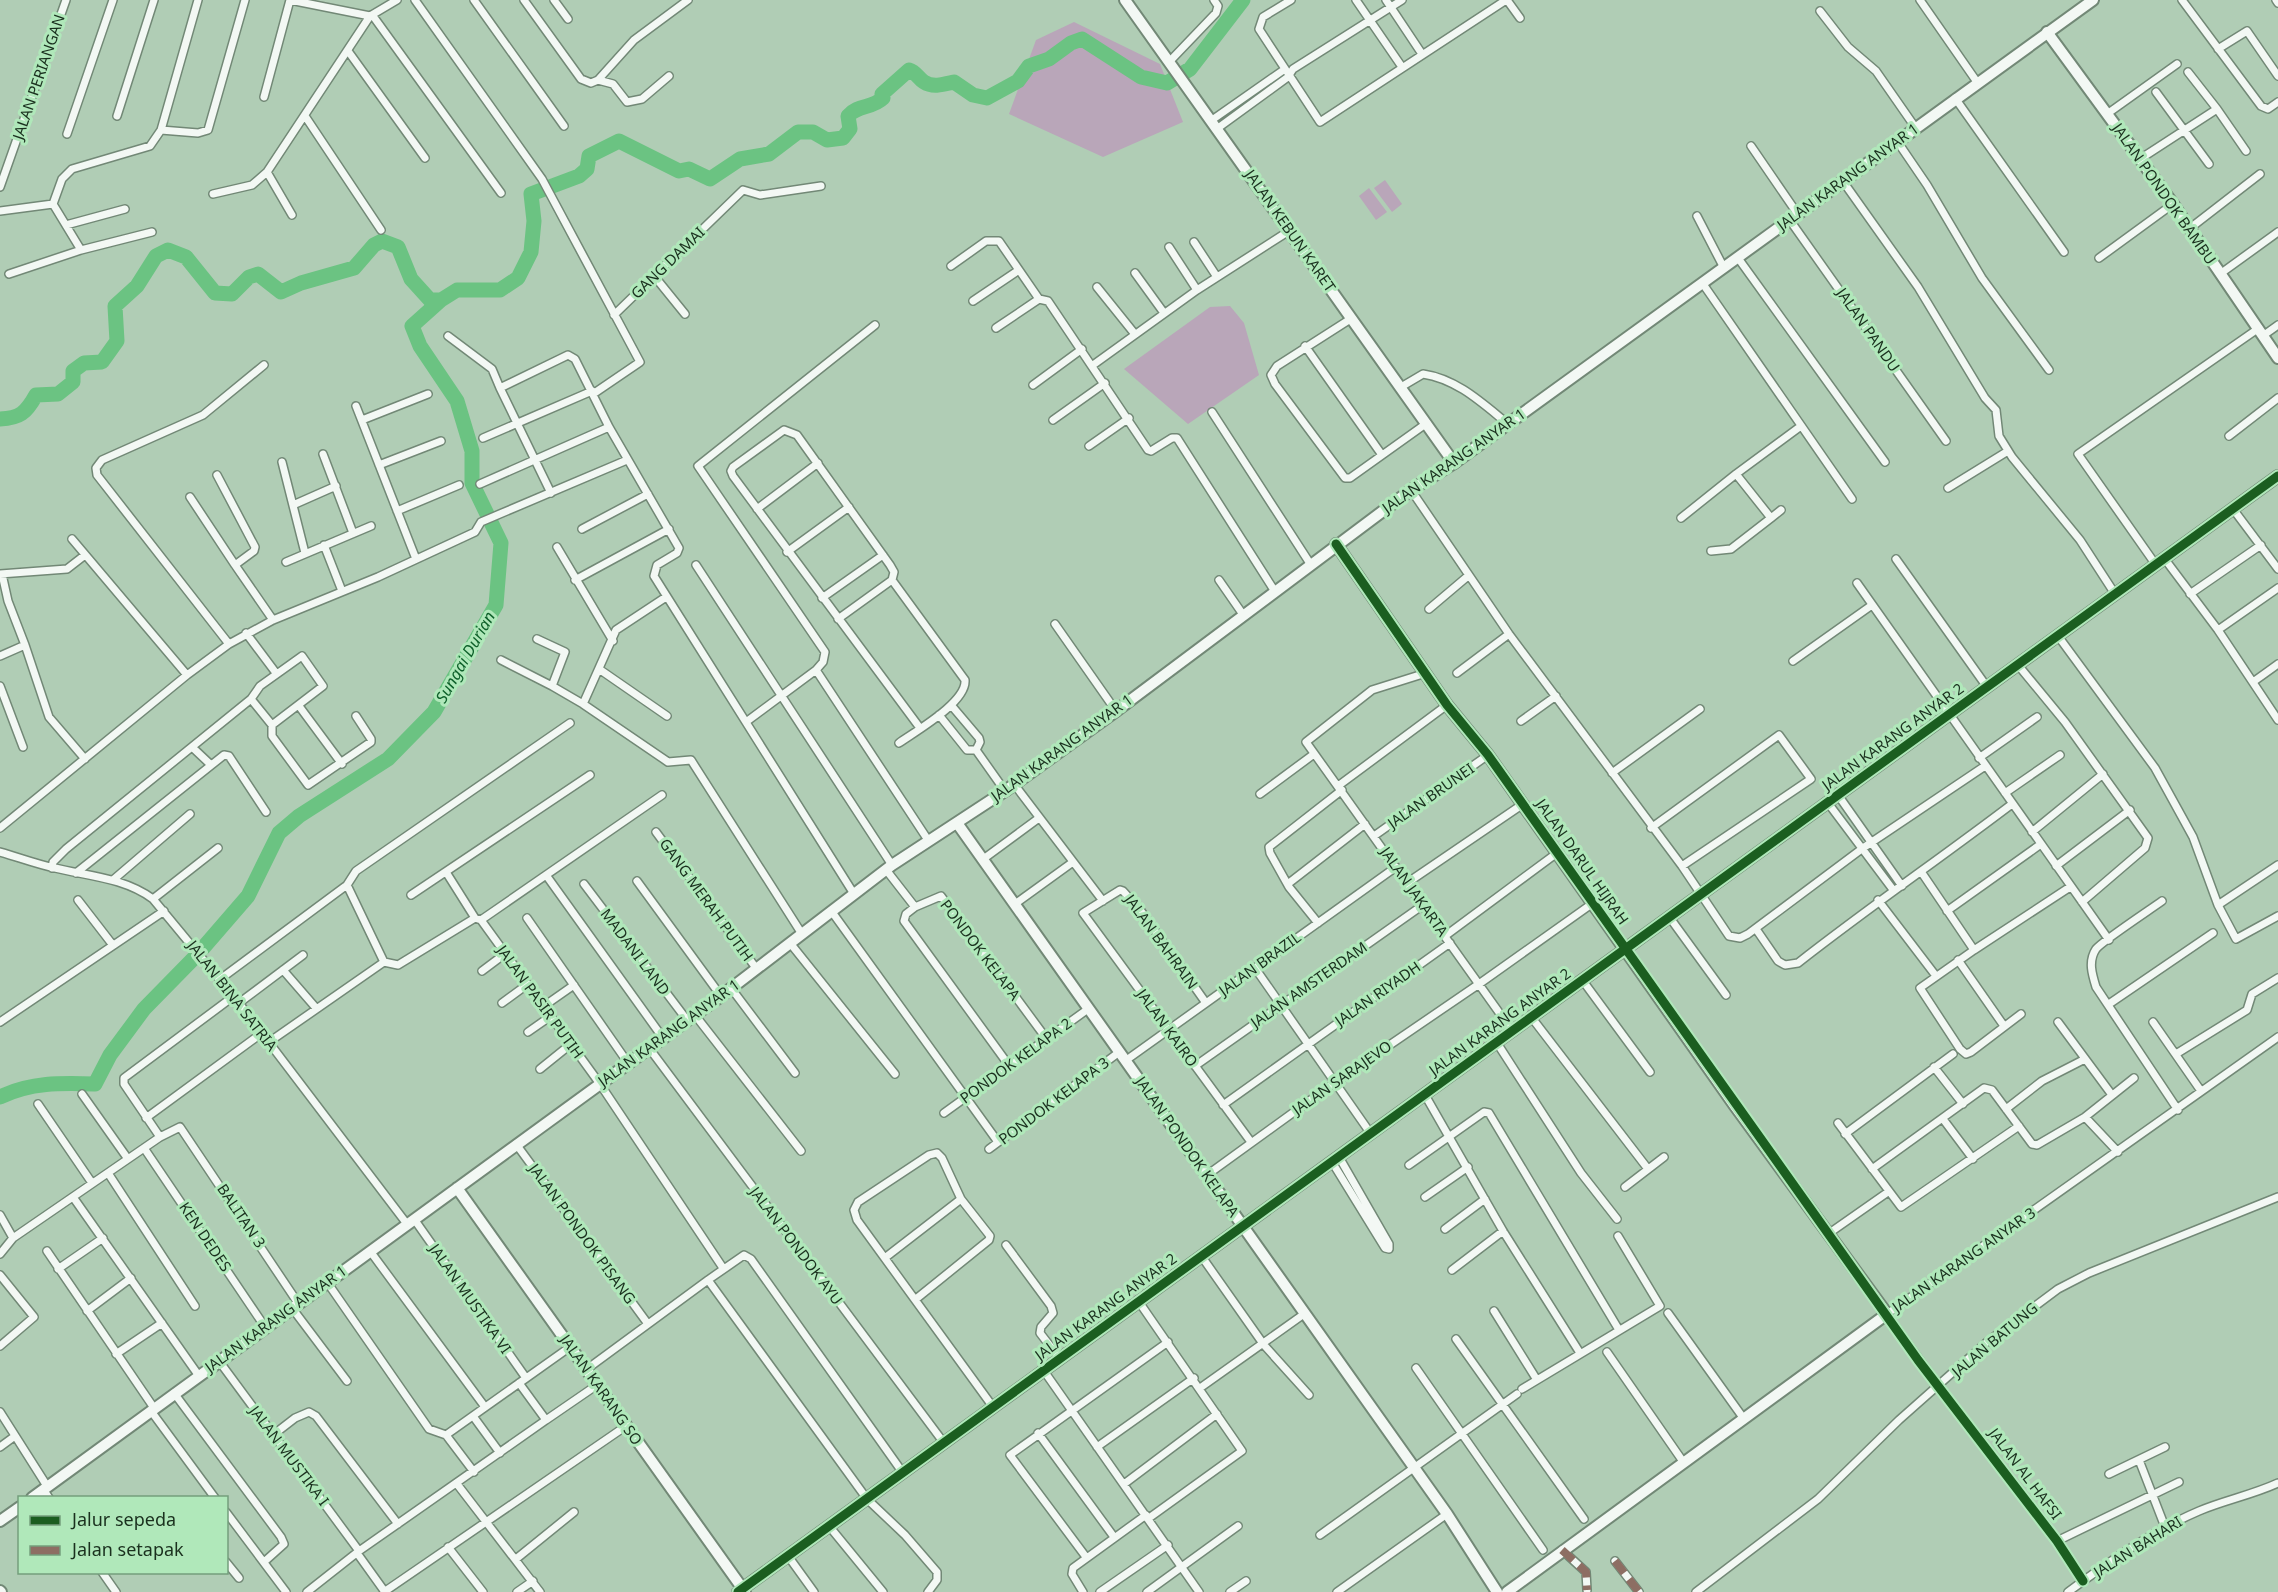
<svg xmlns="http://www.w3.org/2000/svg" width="2278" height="1592" viewBox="0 0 2278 1592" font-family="'Noto Sans',sans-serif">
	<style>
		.green { fill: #b9a6b9 }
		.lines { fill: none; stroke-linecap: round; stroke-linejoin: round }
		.river { stroke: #6bc382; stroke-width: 15 }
		.street-casing { stroke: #728876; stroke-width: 10 }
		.secondary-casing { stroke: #728876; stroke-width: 14 }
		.primary-casing { stroke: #728876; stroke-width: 14 }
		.street { stroke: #f3f8f4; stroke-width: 7 }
		.secondary { stroke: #f3f8f4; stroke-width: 10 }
		.primary { stroke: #f3f8f4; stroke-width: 10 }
		.quiet { stroke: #8d6e63; stroke-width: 8; stroke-dasharray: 15 8; stroke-linecap: butt }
		.cycleway-casing { stroke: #b0e8ba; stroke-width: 13 }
		.cycleway { stroke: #1b5e20; stroke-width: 9 }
		.labels { text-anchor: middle; stroke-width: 6; stroke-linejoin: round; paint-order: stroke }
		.street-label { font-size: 15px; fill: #1a301e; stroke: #b0e8ba }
		.water-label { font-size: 16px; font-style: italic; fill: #0f612b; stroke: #b0e8ba }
	</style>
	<rect width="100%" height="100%" fill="#b0cdb5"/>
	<!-- green -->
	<path class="green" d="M 1074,22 L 1160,64 L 1183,122 L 1103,157 L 1009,114 L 1036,40 Z
		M 1385,180 L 1402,204 L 1392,212 L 1374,188 Z
		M 1369,188 L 1387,212 L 1376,220 L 1359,196 Z
		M 1230,306 L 1244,323 L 1259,375 L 1188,424 L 1124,369 L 1210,307 Z"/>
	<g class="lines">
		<!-- river -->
		<path class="river" d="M 0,419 C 20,418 26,413 36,395 L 58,394 L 73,382 L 73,371 L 84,363 L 102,362 L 117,341 L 115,306 L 137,286 L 156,256 L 168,250 L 186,257 L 215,293 L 232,294 L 249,277 L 258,274 L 281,292 L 301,283 L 354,268 L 374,245 L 382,241 L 398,247 L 411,279 L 430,300 L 441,300 L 457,290 L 500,290 L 518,278 L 531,252 L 534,221 L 531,194 L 579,176 L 587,169 L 589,156 L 619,141 L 679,171 L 689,169 L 710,179 L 740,159 L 769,154 L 798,132 L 813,132 L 827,140 L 843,138 L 850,129 L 848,116 C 858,104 872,109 883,98 L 882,94 L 909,70 C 916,72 918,78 924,82 C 933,88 945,84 954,82 L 973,95 L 987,98 L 1018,81 L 1029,66 L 1049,59 L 1071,43 L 1082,39 L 1141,77 L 1167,83 L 1190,69 L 1243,0
			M 203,948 L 248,896 L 279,833 L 299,816 L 388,759 L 434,712 L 496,605 L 501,543 L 472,483 L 472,451 L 457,401 L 420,346 L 412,326 L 441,300
			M 0,1097 C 31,1082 61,1083 95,1084 L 110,1055 L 144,1009 L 194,958"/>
		<defs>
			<path id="street" d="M 290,0 L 370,16 L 397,0
				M 415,0 L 542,179 L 640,362 L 593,394
				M 474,0 L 564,126
				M 524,0 L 581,79 L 591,83 L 598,80 L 634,40 L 688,0
				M 554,0 L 568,19
				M 1291,0 L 1263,17 L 1259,29 L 1320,122 L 1506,0
				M 1356,0 L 1402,67
				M 1386,0 L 1422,54
				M 1507,0 L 1520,18
				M 1920,0 L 1977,82
				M 2182,0 L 2261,106 L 2268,109 L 2278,102
				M 2276,0 L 2278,3
				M 1820,11 L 1848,47 L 1876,71 L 1915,127
				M 373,16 L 501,193
				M 2218,49 L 2247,31 L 2278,76
				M 348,51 L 425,158
				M 1170,61 L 1216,13 L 1218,6 L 1214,0
				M 2188,72 L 2217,109
				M 598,80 L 613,84 L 627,102 L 642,99 L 669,76
				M 2156,92 L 2209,164
				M 264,97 L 290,0
				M 1955,98 L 2064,252
				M 2107,114 L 2177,64
				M 117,116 L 154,0
				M 305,116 L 381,230
				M 1212,120 L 1285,69
				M 1218,128 L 1288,77 L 1293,69 L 1402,0
				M 161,130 L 198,0
				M 67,134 L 113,0
				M 1897,141 L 1927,185 L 1982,278 L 2049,370
				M 1751,146 L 1797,213
				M 2140,159 L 2217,109 L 2246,151
				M 267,172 L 292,215
				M 1842,180 L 1918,287 L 1985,398 L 1996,410 L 1999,436 L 2012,457 L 2080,540 L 2115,594
				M 0,187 L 66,0
				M 213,194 L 252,185 L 267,172 L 370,16
				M 53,204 L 81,250
				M 0,211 L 53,204 L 62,179 L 72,169 L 150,146 L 161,130 L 198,133 L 208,130 L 245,0
				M 1697,216 L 1724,268
				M 1789,219 L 1946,441
				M 66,225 L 125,209
				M 2189,229 L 2260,174
				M 1194,242 L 1217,277
				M 1169,247 L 1197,290
				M 1738,258 L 1885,462
				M 2099,258 L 2173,204
				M 951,266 L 986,241 L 999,241 L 1039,299 L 1048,301 L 1148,450 L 1151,451 L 1172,438 L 1177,438 L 1274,590
				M 1135,273 L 1164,313
				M 9,274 L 81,250 L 152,232
				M 2220,274 L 2278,232
				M 655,277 L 685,314
				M 1703,284 L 1852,499
				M 1097,287 L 1134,333
				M 973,301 L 1019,270
				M 614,315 L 743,190 L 760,195 L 821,186
				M 1352,318 L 1277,366 L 1271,375 L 1275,384 L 1345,478 L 1350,478 L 1427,423
				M 996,328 L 1039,299
				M 2264,335 L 2278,325
				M 448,336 L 492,369 L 500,388 L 568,355 L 575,359 L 609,427 L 679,548 L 677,553 L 657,565 L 654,576 L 854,894
				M 1305,346 L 1382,455
				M 1093,365 L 1197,290 L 1289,231
				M 1033,385 L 1082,349
				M 1401,387 L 1423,374 C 1457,379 1482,403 1508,424
				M 500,388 L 551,493
				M 356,406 L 416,559
				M 1212,412 L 1311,565
				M 362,420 L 428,394
				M 1053,420 L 1105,383
				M 2229,436 L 2278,398
				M 483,438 L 592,391
				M 1089,446 L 1129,418
				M 323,454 L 353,533
				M 282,462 L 305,553
				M 379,465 L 441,441
				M 217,475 L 255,547 L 254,551 L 235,565 L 273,620
				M 480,484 L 609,427
				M 1948,488 L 2008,451
				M 1411,490 L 1509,634 L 1682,866 L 1729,936 L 1740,938 L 1748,934 L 1863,848 L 1985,766
				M 190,497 L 235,565
				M 293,505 L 336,486
				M 757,509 L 818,463
				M 2233,509 L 2278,569
				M 397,511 L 459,485
				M 1681,518 L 1736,474
				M 1771,518 L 1781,510
				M 582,529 L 648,494
				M 72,539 L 187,675
				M 324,545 L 342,591
				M 557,547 L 613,641
				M 1711,551 L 1731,549 L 1771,518 L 1736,474 L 1801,426
				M 787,552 L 849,507
				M 2164,558 L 2218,630 L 2278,720
				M 1896,559 L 1987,687
				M 286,562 L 371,526
				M 696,565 L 892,865
				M 2156,565 L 2078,454 L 2259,328
				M 0,574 L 67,569 L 85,555
				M 2,574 L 8,601 L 25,645
				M 575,580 L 669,529
				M 1219,580 L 1244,616
				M 1857,583 L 2109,940
				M 2190,594 L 2261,545
				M 666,597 L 616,630 L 583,704 L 668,762 L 691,760 L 802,934
				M 822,598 L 883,555
				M 1429,609 L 1468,576
				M 838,619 L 892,580
				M 1055,624 L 1116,711
				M 2218,630 L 2278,588
				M 246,633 L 276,673
				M 2058,636 L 2155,768 L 2193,837 L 2218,905 L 2236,939 L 2278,916
				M 537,639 L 565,652 L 552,686 L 583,704
				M 229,644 L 97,475 L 96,468 L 102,460 L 203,415 L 264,365
				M 0,656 L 25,645 L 49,717 L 85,759
				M 501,660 L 552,686
				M 1793,661 L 1872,605
				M 2018,665 L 2065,722 L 2148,838 L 2145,848 L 2082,902
				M 599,669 L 667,716
				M 816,670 L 928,840
				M 1426,673 L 1372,690 L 1306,742 L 1513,1032
				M 1457,673 L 1509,634
				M 2253,682 L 2278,664
				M 0,686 L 23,747
				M 251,699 L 272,725 L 272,736 L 308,785 L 371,742 L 371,739 L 356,716
				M 951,705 L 979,738 L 980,742 L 976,750
				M 299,706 L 342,764
				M 939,715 L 967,750 L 976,750
				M 1521,721 L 1556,696
				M 746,722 L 816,670 L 823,662 L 825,652 L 698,466 L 875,325
				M 899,743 C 916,731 967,702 965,680 L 892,580 L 894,572 L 890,565 L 797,435 L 784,430 L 733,467 L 731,471 L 733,476 L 920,728
				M 192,747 L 210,764
				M 976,750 L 1005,791
				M 1979,758 L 2037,717
				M 1612,773 L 1700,709
				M 1014,784 L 1103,901
				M 1338,786 L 1447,705
				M 2005,793 L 2060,755
				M 1260,794 L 1314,754
				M 1838,795 L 1902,886
				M 1828,803 L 1894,891
				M 0,828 L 187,675 L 229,644 L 273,620 L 378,577 L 475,532 L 481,522 L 627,460
				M 1651,828 L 1779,735 L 1811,779 L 1682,866
				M 656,832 L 756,968
				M 2032,832 L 2103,774
				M 1374,836 L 1488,755
				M 0,852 C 18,857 36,864 55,868 C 88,876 125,878 153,899 L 239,1003 L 407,1224
				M 982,860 L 1039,818
				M 2056,866 L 2130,810
				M 52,868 L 53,862 L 66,849 L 251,699 L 260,686 L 302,656 L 323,686 L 272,725
				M 887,871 L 915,907 L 941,896 L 1043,1034
				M 446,872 L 475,918
				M 76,873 L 224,755 L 229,756 L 266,812
				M 1922,873 L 1974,950 L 2070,887
				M 546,875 L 663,1038
				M 113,880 L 190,814
				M 637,881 L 721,996
				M 1289,883 L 1365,824
				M 1407,883 L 1523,804
				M 584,884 L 687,1020
				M 347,885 L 384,962 L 398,965 L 475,918 L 481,920 L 662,795
				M 411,895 L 590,775
				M 153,899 L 218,848
				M 78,900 L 112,944
				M 1878,900 L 1936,976
				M 2162,901 C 2151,909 2101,942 2096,949 C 2088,961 2092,974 2096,987 L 2178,1110
				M 1015,904 L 1073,862
				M 2218,905 L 2278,865
				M 915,907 L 906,914 L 904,921 L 1005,1060
				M 1947,911 L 2041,844
				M 832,912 L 998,1142
				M 527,918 L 628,1063
				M 1670,918 L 1726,995
				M 481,920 L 600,1084 L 723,1268
				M 1318,923 L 1289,887 L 1270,853 L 1269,847 L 1342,790
				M 1756,929 L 1778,961 L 1785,965 L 1798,963 C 1868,908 1941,858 2012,804
				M 1445,936 L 1557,853
				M 790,943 L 895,1074
				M 1974,950 L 1920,988 L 1960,1049 L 1966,1054 L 1971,1052 L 2021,1014
				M 1958,960 L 2004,1026
				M 1255,968 L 1371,1134
				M 283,970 L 316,1008
				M 482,971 L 506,953
				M 219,980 L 347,885 L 356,871 L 570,723
				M 1583,981 L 1650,1072
				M 731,988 L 795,1073
				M 239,1003 L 303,955
				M 502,1003 L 528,984
				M 1206,1003 L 1141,911 L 1123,891 L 1120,890 L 1083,913 L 1251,1142
				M 2109,1004 L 2213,933
				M 544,1006 L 574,985
				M 695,1015 L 801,1151
				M 1532,1018 L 1648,1169
				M 0,1022 L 164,911
				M 2058,1022 L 2112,1095
				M 2153,1022 L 2201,1091
				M 528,1032 L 551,1016
				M 269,1042 L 384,962
				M 1497,1043 L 1581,1173 L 1617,1219
				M 649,1048 L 944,1443
				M 2176,1054 L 2247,1010 L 2252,994 L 2278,978
				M 1125,1061 L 1396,867
				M 1195,1066 L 1423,905
				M 1934,1067 L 1963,1104
				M 540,1069 L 571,1044
				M 82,1094 L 128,1159
				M 1425,1095 L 1503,1231 L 1580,1353
				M 38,1104 L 92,1183
				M 1223,1105 L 1450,943
				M 2006,1109 L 2042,1081 L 2085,1059
				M 944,1113 L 1088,1009
				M 2085,1117 L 2118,1152
				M 146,1118 L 262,1033
				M 1943,1119 L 1973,1159
				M 1838,1123 L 1901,1207 L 2019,1126
				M 1845,1134 L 1953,1054
				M 160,1137 L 124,1084 L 124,1078 L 234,996
				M 516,1144 L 648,1324
				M 144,1148 L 265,1327
				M 989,1149 L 1118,1053
				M 1332,1162 L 1385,1248 L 1389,1249 L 1389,1244 L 1339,1157
				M 1409,1165 L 1484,1112 L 1489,1113 L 1619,1330
				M 1872,1169 L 1984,1088 L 1992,1090 L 2032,1144 L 2037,1145 L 2085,1117 L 2134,1078
				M 108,1173 L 195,1306
				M 1207,1175 L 1334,1083 L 1479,984 L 1593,903
				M 1625,1187 L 1664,1157
				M 73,1197 L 199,1376
				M 1425,1197 L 1468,1167
				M 0,1215 L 13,1238
				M 414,1219 L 526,1378
				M 1445,1229 L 1485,1199
				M 1828,1234 L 1888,1192
				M 1006,1245 L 1051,1306 L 1053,1313 L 1041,1327 L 1040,1333 L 1060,1359
				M 47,1251 L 154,1408
				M 370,1251 L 485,1407
				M 0,1254 L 13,1238 L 160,1137 L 180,1127 L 298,1303
				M 886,1257 L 961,1199
				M 1202,1257 L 1264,1345 L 1309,1395
				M 58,1269 L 103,1238
				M 1452,1270 L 1503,1231
				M 0,1275 L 34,1317 L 0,1346
				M 327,1282 L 429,1429 L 446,1435 L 474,1472
				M 916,1299 L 989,1240 L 990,1236 L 961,1199 L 942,1158 L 937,1153 L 929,1155 L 858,1202 L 854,1210 L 857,1220 L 993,1407
				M 1139,1302 L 1242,1451 L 1149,1518
				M 292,1308 L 347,1381
				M 87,1311 L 131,1278
				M 1494,1311 L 1537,1380
				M 1668,1313 L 1744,1419
				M 1456,1339 L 1584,1519
				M 1607,1352 L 1684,1463
				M 116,1354 L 162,1323
				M 219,1361 L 359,1551
				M 1416,1368 L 1543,1550
				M 587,1369 L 708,1280
				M 1044,1371 L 1199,1592
				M 519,1383 L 546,1420 L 597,1385
				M 1200,1388 L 1304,1314
				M 1522,1389 L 1660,1306 L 1618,1236
				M 174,1393 L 281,1537 L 284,1544 L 264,1562
				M 151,1411 L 215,1498
				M 0,1412 L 47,1486
				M 473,1416 L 500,1453
				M 1038,1433 L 1114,1537
				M 273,1435 L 295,1418 L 309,1412 L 316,1416 L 398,1524
				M 446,1435 L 570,1347
				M 0,1447 L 15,1436
				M 1097,1447 L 1194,1378
				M 2139,1460 L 2165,1527
				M 903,1473 L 751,1259 L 744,1255 L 708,1280 L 867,1499 L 905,1535 L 937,1572 L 937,1580 L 928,1592
				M 2109,1474 L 2165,1447
				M 457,1484 L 540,1592
				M 1124,1484 L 1217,1414
				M 43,1489 L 49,1498
				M 226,1512 L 286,1592
				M 829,1526 L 883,1592
				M 1320,1535 L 1517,1394
				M 2057,1541 L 2179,1482
				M 448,1547 L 483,1592
				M 1562,1550 L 1586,1572 L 1587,1590
				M 357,1553 L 385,1592
				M 788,1556 L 814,1592
				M 1086,1557 L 1010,1455 L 1168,1342
				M 516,1559 L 574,1512
				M 1615,1561 L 1639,1592
				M 226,1562 L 239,1578
				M 102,1572 L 116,1592
				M 2083,1581 C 2023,1488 1949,1405 1887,1314 L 2278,1037
				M 307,1592 L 359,1551 L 546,1420
				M 384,1592 L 626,1426
				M 517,1592 L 533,1581
				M 1083,1592 L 1072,1574 L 1073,1568 L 1146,1515
				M 1100,1592 L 1168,1545
				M 1147,1592 L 1238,1526
				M 1230,1592 L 1246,1581
				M 1337,1592 L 1447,1514
				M 1696,1592 L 1818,1499 L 1899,1420 L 1987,1342 L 2058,1289 L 2089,1273 L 2278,1197
				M 2068,1592 C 2109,1562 2152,1531 2199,1511 C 2225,1500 2252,1495 2278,1483"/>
			<path id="secondary" d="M 2047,32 L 2173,204 L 2278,358
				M 1336,544 L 1447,705 L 1488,755 L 1735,1106 L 1887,1314 L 1507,1592
				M 957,823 L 1447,1514 L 1497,1592
				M 457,1188 L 745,1592
				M 32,1498 L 721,996 L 892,865 L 1005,791 L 1116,711 L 1411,490 L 1454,463
				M 0,1521 L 20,1507
				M 0,1591 L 1,1592
				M 738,1592 L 2278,476"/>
			<path id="primary" d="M 1125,0 L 1454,463 L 2093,0"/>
		</defs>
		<!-- street casing -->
		<use href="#street" class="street-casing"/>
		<!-- secondary casing -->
		<use href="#secondary" class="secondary-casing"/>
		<!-- primary casing -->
		<use href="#primary" class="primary-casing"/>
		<!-- street -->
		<use href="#street" class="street"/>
		<!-- secondary -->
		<use href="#secondary" class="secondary"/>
		<!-- primary -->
		<use href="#primary" class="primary"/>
		<!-- quiet -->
		<path class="quiet" d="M 1562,1550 L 1586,1572 L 1587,1590
			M 1615,1561 L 1639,1592"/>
		<defs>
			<path id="cycleway" d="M 1336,544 L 1447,705 L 1488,755 L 1918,1360 L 2057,1541 L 2083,1581
				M 738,1592 L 2278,476"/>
		</defs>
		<!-- cycleway casing -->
		<use href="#cycleway" class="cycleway-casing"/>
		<!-- cycleway -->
		<use href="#cycleway" class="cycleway"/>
	</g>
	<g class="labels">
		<!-- street labels -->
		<g class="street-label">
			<text transform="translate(39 77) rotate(-71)" y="5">JALAN PERIANGAN</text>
			<text transform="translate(1848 177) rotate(-36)" y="5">JALAN KARANG ANYAR 1</text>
			<text transform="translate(2164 194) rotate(55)" y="5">JALAN PONDOK BAMBU</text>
			<text transform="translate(1290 231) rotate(55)" y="5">JALAN KEBUN KARET</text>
			<text transform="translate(668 263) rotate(-44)" y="5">GANG DAMAI</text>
			<text transform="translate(1868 330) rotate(55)" y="5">JALAN PANDU</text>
			<text transform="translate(1454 461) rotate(-35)" y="5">JALAN KARANG ANYAR 1</text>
			<text transform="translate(1893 737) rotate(-36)" y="5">JALAN KARANG ANYAR 2</text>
			<text transform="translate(1062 748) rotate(-36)" y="5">JALAN KARANG ANYAR 1</text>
			<text transform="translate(1431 796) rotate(-35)" y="5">JALAN BRUNEI</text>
			<text transform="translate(1582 862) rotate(55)" y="5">JALAN DARUL HIJRAH</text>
			<text transform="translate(1414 892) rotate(55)" y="5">JALAN JAKARTA</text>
			<text transform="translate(706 900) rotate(54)" y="5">GANG MERAH PUTIH</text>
			<text transform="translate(1161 942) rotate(54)" y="5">JALAN BAHRAIN</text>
			<text transform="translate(980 950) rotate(53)" y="5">PONDOK KELAPA</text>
			<text transform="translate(635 952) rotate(53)" y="5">MADANI LAND</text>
			<text transform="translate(1260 964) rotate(-36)" y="5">JALAN BRAZIL</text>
			<text transform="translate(1309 985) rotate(-35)" y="5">JALAN AMSTERDAM</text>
			<text transform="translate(1378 994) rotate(-35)" y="5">JALAN RIYADH</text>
			<text transform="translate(232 996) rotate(52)" y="5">JALAN BINA SATRIA</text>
			<text transform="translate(540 1002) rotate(54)" y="5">JALAN PASIR PUTIH</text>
			<text transform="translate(1500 1022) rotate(-36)" y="5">JALAN KARANG ANYAR 2</text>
			<text transform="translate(1167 1028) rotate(54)" y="5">JALAN KAIRO</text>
			<text transform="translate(669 1033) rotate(-36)" y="5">JALAN KARANG ANYAR 1</text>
			<text transform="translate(1016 1061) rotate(-36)" y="5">PONDOK KELAPA 2</text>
			<text transform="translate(1342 1078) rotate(-35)" y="5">JALAN SARAJEVO</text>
			<text transform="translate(1054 1101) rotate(-37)" y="5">PONDOK KELAPA 3</text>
			<text transform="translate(1187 1147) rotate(55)" y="5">JALAN PONDOK KELAPA</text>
			<text transform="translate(241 1216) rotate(56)" y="5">BALITAN 3</text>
			<text transform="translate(582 1234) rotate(54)" y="5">JALAN PONDOK PISANG</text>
			<text transform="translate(205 1237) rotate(56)" y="5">KEN DEDES</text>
			<text transform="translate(796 1246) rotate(53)" y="5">JALAN PONDOK AYU</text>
			<text transform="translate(1964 1260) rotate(-35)" y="5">JALAN KARANG ANYAR 3</text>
			<text transform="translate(470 1299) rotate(55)" y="5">JALAN MUSTIKA VI</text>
			<text transform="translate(1106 1307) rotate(-36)" y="5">JALAN KARANG ANYAR 2</text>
			<text transform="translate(276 1319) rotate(-36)" y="5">JALAN KARANG ANYAR 1</text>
			<text transform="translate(1995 1340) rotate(-40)" y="5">JALAN BATUNG</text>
			<text transform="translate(601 1390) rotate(55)" y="5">JALAN KARANG SO</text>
			<text transform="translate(289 1456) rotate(53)" y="5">JALAN MUSTIKA I</text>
			<text transform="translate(2025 1474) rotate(53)" y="5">JALAN AL HAFSI</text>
			<text transform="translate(2138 1547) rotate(-32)" y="5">JALAN BAHARI</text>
		</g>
		<!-- water labels -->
		<g class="water-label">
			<text transform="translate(465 657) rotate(-60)" y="6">Sungai Durian</text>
		</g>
	</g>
	<!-- legend -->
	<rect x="18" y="1496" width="210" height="78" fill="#b0e8ba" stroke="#749e7c" stroke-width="1.5"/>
	<rect x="30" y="1516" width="30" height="9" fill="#1b5e20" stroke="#749e7c" stroke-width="1.5"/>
	<text x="72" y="1526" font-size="18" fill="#1a301e">Jalur sepeda</text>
	<rect x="30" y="1546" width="30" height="9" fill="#8d6e63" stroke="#749e7c" stroke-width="1.5"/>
	<text x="72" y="1556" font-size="18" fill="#1a301e">Jalan setapak</text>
</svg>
